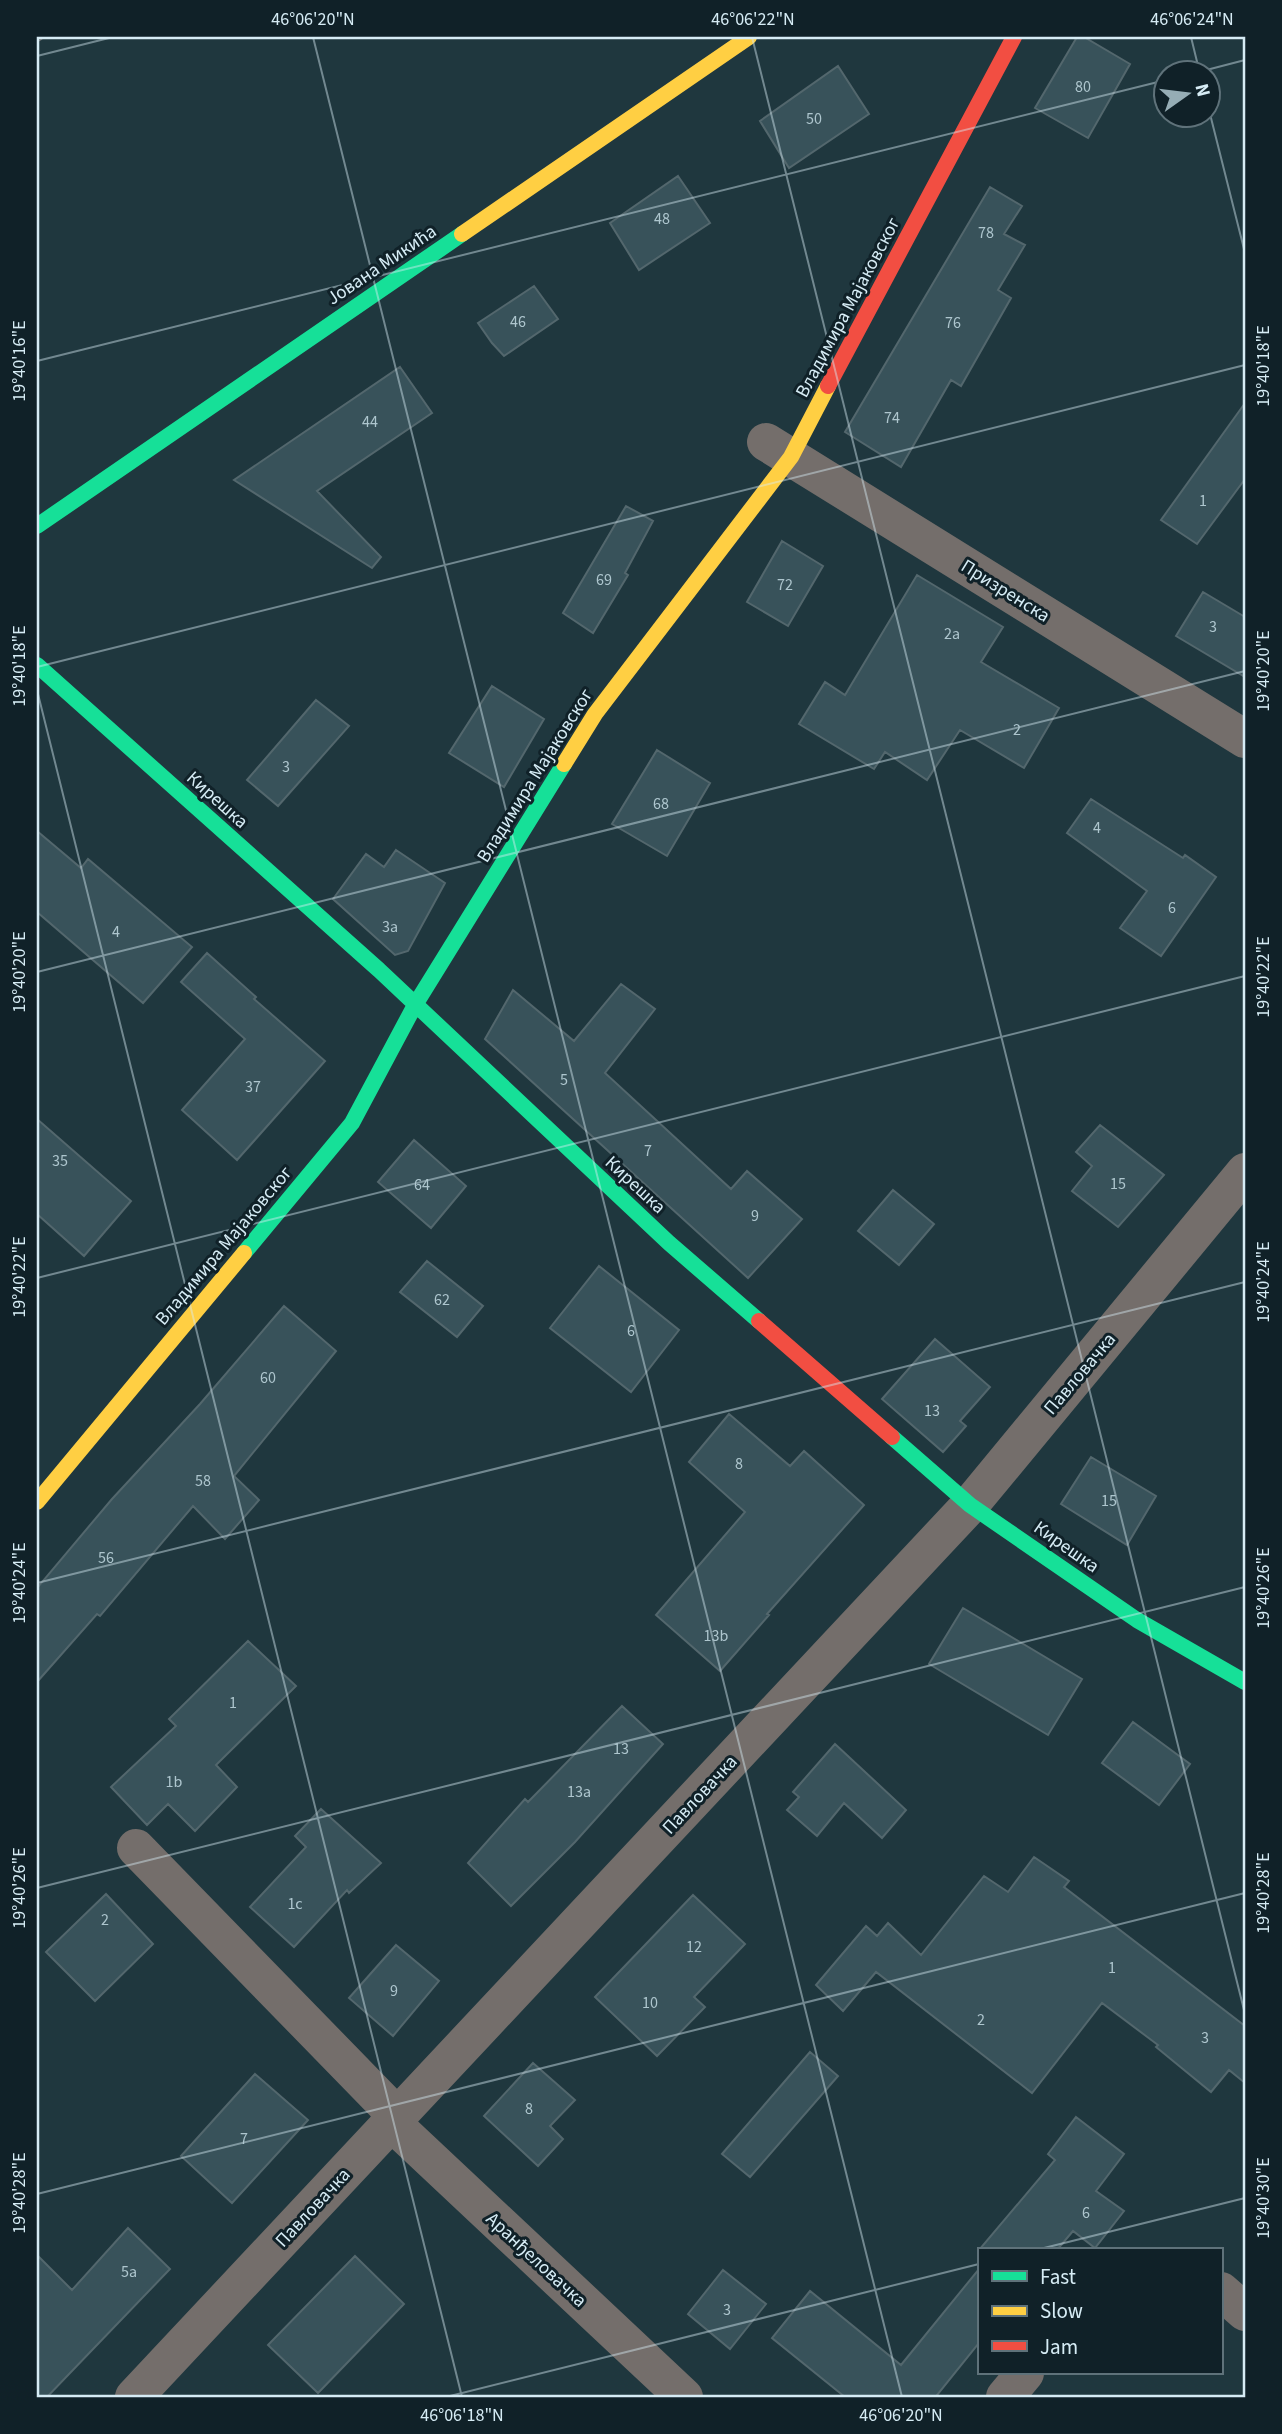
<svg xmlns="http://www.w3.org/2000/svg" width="1282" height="2434" viewBox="0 0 1282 2434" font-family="'Source Sans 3',sans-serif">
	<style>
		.building { fill: #38525a; stroke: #53676d; stroke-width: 2 }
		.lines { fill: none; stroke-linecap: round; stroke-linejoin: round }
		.street { stroke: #746e6b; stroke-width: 38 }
		.fast { stroke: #16e098; stroke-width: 16 }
		.slow { stroke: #ffcf43; stroke-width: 16 }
		.jam { stroke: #f24e42; stroke-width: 16 }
		.rail-casing { stroke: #6e7274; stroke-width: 8 }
		.rail { stroke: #102128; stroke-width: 5; stroke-dasharray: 16; stroke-linecap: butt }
		.ticks { fill: none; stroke: #d6ecf5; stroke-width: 2; stroke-opacity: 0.45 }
		.labels { text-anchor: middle; stroke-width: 6; stroke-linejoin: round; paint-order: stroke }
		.number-label { font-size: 16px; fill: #aec6ce }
		.street-label { font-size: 19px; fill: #d6ecf5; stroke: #102128 }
		.neatline { fill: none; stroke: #d6ecf5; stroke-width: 2.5 }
		.ticks-label { font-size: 18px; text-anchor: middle; fill: #d6ecf5 }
	</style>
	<rect width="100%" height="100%" fill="#1f373e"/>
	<!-- building -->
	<path class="building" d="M 1077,37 L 1084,37 L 1130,64 L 1088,138 L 1035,108 Z
		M 838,66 L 869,114 L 789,168 L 760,121 Z
		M 678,176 L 710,223 L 639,270 L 610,223 Z
		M 990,187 L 1022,206 L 1004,234 L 1025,245 L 998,290 L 1011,298 L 961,386 L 951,380 L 901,467 L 845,432 Z
		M 534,286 L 558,319 L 504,356 L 492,343 L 478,323 Z
		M 400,367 L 432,413 L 317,491 L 381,557 L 372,568 L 234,480 Z
		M 1245,403 L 1245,479 L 1197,544 L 1161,520 Z
		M 626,506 L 653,521 L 625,573 L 628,575 L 593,633 L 563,613 Z
		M 782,541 L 823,566 L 788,626 L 747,602 Z
		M 917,575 L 1003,627 L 981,662 L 1059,708 L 1024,768 L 960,730 L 927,780 L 885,752 L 874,769 L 799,724 L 825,682 L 845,695 Z
		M 1203,592 L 1245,617 L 1245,677 L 1176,636 Z
		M 492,686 L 544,719 L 504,787 L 449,753 Z
		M 316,700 L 349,726 L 278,806 L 247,780 Z
		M 657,750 L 710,783 L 667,856 L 612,824 Z
		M 1091,799 L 1183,858 L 1185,855 L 1216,877 L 1161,956 L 1120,928 L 1147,891 L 1067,833 Z
		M 37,831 L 81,868 L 88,859 L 192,947 L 143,1003 L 37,912 Z
		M 396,850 L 445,883 L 408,951 L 395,955 L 333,899 L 366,854 L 384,867 Z
		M 207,953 L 256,997 L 254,999 L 325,1061 L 237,1160 L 182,1110 L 245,1039 L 181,982 Z
		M 621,984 L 655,1009 L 605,1073 L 731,1189 L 747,1171 L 802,1219 L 748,1278 L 485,1039 L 513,990 L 574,1041 Z
		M 37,1119 L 131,1201 L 84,1256 L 37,1214 Z
		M 1100,1125 L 1164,1175 L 1118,1227 L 1072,1191 L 1092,1166 L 1076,1152 Z
		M 414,1140 L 466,1186 L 431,1228 L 378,1182 Z
		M 893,1190 L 934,1224 L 899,1265 L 858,1231 Z
		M 427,1261 L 483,1306 L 457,1337 L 400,1292 Z
		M 599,1266 L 679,1330 L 631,1392 L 550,1328 Z
		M 284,1306 L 336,1351 L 234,1476 L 259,1500 L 225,1539 L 193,1506 L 100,1616 L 97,1614 L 37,1682 L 37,1588 L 112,1499 L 200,1404 Z
		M 935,1339 L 990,1387 L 960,1421 L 966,1426 L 943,1452 L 882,1399 Z
		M 729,1414 L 790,1466 L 804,1451 L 864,1505 L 767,1614 L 769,1615 L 720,1671 L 656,1615 L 745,1512 L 689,1462 Z
		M 1091,1457 L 1156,1496 L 1127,1545 L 1061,1504 Z
		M 963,1608 L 1082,1679 L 1048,1735 L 929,1664 Z
		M 248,1641 L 296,1686 L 216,1765 L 237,1787 L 195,1831 L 168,1804 L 147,1825 L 111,1787 L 176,1726 L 169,1719 Z
		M 622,1706 L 663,1744 L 575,1842 L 511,1906 L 468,1863 L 525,1799 L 528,1802 Z
		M 1133,1722 L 1190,1764 L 1159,1805 L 1102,1763 Z
		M 835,1744 L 906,1810 L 882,1838 L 844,1803 L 817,1836 L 787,1810 L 799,1797 L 793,1792 Z
		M 321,1809 L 381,1863 L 349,1893 L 347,1890 L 294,1947 L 250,1907 L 306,1847 L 295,1836 Z
		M 1034,1857 L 1069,1881 L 1064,1887 L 1245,2026 L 1245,2083 L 1229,2070 L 1211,2092 L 1156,2047 L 1158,2045 L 1102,2003 L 1032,2093 L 876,1972 L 843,2011 L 816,1985 L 866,1926 L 877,1936 L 888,1923 L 921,1955 L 984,1876 L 1008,1892 Z
		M 106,1894 L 153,1944 L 95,2001 L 46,1952 Z
		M 693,1895 L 745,1944 L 694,1997 L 705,2007 L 657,2056 L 595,1997 Z
		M 396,1945 L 439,1981 L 393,2036 L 349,1998 Z
		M 810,2052 L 838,2076 L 750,2177 L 722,2154 Z
		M 533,2063 L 575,2100 L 550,2126 L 563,2139 L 538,2166 L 484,2116 Z
		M 255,2074 L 308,2120 L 232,2203 L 181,2156 Z
		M 1076,2117 L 1124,2154 L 1096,2191 L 1124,2211 L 1095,2248 L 1073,2231 L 1057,2250 L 979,2250 L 1055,2160 L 1048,2154 Z
		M 128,2228 L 170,2269 L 47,2397 L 37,2397 L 37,2255 L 72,2290 Z
		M 355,2256 L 404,2304 L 318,2393 L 268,2345 Z
		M 979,2269 L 979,2343 L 937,2395 L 940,2397 L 845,2397 L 772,2338 L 810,2291 L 901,2365 Z
		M 723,2270 L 766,2304 L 730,2349 L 688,2314 Z"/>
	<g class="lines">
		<!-- street -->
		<path class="street" d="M 766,442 L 1245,739
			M 136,1848 L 397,2116
			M 391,2122 L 684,2397
			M 1221,2291 L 1245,2312
			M 134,2397 L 970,1505 L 1245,1172
			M 1005,2397 L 1025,2373"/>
		<!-- fast -->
		<path class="fast" d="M 37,526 L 462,234
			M 37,665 L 379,970 L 669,1243 L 759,1321
			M 244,1253 L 352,1123 L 415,1005 L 564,764
			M 892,1437 L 970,1505 L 1137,1620 L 1245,1682"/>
		<!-- slow -->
		<path class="slow" d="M 462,234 L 749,37
			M 564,764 L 595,714 L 791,457 L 828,386
			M 37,1502 L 244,1253"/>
		<!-- jam -->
		<path class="jam" d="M 828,386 L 1014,37
			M 759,1321 L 892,1437"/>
		<defs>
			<path id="rail" d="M 37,38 L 39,37"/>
		</defs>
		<!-- rail casing -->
		<use href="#rail" class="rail-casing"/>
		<!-- rail -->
		<use href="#rail" class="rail"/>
	</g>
	<!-- ticks -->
	<path class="ticks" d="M 313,37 L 902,2397M 752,37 L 1245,2014M 1191,37 L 1200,74M 37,56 L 113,37M 1191,74 L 1245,60M 1208,106 L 1245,253M 37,361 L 1166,80M 37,667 L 1245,365M 37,690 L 462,2397M 37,972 L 1245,671M 37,1278 L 1245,976M 37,1583 L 1245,1282M 37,1888 L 1245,1587M 37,2194 L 1245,1893M 1036,2250 L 1245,2198M 446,2397 L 979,2264"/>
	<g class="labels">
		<!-- number labels -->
		<g class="number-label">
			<text x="1083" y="92">80</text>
			<text x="814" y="124">50</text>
			<text x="662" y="224">48</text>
			<text x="986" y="238">78</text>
			<text x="518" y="327">46</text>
			<text x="953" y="328">76</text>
			<text x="892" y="423">74</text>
			<text x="370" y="427">44</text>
			<text x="1203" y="506">1</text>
			<text x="604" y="585">69</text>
			<text x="785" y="590">72</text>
			<text x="1213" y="632">3</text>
			<text x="952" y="639">2a</text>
			<text x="1017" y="735">2</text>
			<text x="286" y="772">3</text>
			<text x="661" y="809">68</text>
			<text x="1097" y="833">4</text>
			<text x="1172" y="913">6</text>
			<text x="390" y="932">3a</text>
			<text x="116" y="937">4</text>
			<text x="564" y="1085">5</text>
			<text x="253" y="1092">37</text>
			<text x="648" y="1156">7</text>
			<text x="60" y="1166">35</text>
			<text x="1118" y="1189">15</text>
			<text x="422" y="1190">64</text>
			<text x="755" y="1221">9</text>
			<text x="442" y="1305">62</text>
			<text x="631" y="1336">6</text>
			<text x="268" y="1383">60</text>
			<text x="932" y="1416">13</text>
			<text x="739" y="1469">8</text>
			<text x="203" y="1486">58</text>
			<text x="1109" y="1506">15</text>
			<text x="106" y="1563">56</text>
			<text x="716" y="1641">13b</text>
			<text x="233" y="1708">1</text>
			<text x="621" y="1754">13</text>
			<text x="174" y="1787">1b</text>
			<text x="579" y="1797">13a</text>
			<text x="295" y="1909">1c</text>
			<text x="105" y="1925">2</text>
			<text x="694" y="1952">12</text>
			<text x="1112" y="1973">1</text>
			<text x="394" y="1996">9</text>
			<text x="650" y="2008">10</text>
			<text x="981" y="2025">2</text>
			<text x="1205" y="2043">3</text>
			<text x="529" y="2114">8</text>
			<text x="244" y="2144">7</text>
			<text x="1086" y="2218">6</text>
			<text x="129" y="2277">5a</text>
			<text x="727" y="2315">3</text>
		</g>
		<!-- street labels -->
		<g class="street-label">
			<text transform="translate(381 264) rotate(-34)" y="7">Јована Микића</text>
			<text transform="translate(847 307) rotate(-62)" y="7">Владимира Мајаковског</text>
			<text transform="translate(1006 590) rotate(32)" y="7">Призренска</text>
			<text transform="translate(534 775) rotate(-58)" y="7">Владимира Мајаковског</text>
			<text transform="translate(218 799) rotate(42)" y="7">Кирешка</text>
			<text transform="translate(636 1184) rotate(43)" y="7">Кирешка</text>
			<text transform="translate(223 1245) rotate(-50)" y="7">Владимира Мајаковског</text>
			<text transform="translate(1079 1373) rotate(-50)" y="7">Павловачка</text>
			<text transform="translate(1067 1546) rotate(35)" y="7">Кирешка</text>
			<text transform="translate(699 1794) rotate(-47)" y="7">Павловачка</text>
			<text transform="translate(312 2207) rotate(-47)" y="7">Павловачка</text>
			<text transform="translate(537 2259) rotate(43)" y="7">Аранђеловачка</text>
		</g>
	</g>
	<!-- border -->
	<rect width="1282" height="2434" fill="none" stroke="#102128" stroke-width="77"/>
	<!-- legend -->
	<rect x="978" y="2248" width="245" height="126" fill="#102128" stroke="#5f727a" stroke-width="2"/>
	<rect x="992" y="2271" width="35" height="10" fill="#16e098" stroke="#5f727a" stroke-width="2"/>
	<text x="1040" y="2284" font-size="21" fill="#d6ecf5">Fast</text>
	<rect x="992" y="2306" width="35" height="10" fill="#ffcf43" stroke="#5f727a" stroke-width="2"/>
	<text x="1040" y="2318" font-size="21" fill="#d6ecf5">Slow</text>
	<rect x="992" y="2341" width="35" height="10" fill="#f24e42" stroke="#5f727a" stroke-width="2"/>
	<text x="1040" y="2354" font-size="21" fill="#d6ecf5">Jam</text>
	<!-- north arrow -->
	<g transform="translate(1187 94) rotate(76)"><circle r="33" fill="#102128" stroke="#5f727a" stroke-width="2"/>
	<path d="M0-5L12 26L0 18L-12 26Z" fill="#96adb5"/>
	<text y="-10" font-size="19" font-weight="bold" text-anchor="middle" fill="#d6ecf5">N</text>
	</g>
	<rect x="38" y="38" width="1206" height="2358" class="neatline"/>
	<g class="ticks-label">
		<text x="313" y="25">46°06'20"N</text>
		<text x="753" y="25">46°06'22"N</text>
		<text x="1192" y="25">46°06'24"N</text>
		<text transform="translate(19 361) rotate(-90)" y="6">19°40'16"E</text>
		<text transform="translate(1263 366) rotate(-90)" y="6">19°40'18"E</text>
		<text transform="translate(19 666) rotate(-90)" y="6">19°40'18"E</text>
		<text transform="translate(1263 671) rotate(-90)" y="6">19°40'20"E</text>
		<text transform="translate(19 972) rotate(-90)" y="6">19°40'20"E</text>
		<text transform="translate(1263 977) rotate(-90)" y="6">19°40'22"E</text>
		<text transform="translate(19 1277) rotate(-90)" y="6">19°40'22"E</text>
		<text transform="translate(1263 1282) rotate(-90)" y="6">19°40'24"E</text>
		<text transform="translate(19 1583) rotate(-90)" y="6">19°40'24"E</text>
		<text transform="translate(1263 1588) rotate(-90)" y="6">19°40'26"E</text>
		<text transform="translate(19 1888) rotate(-90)" y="6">19°40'26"E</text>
		<text transform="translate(1263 1893) rotate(-90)" y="6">19°40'28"E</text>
		<text transform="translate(19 2193) rotate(-90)" y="6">19°40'28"E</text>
		<text transform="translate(1263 2198) rotate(-90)" y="6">19°40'30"E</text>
		<text x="462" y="2421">46°06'18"N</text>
		<text x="901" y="2421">46°06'20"N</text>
	</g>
</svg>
